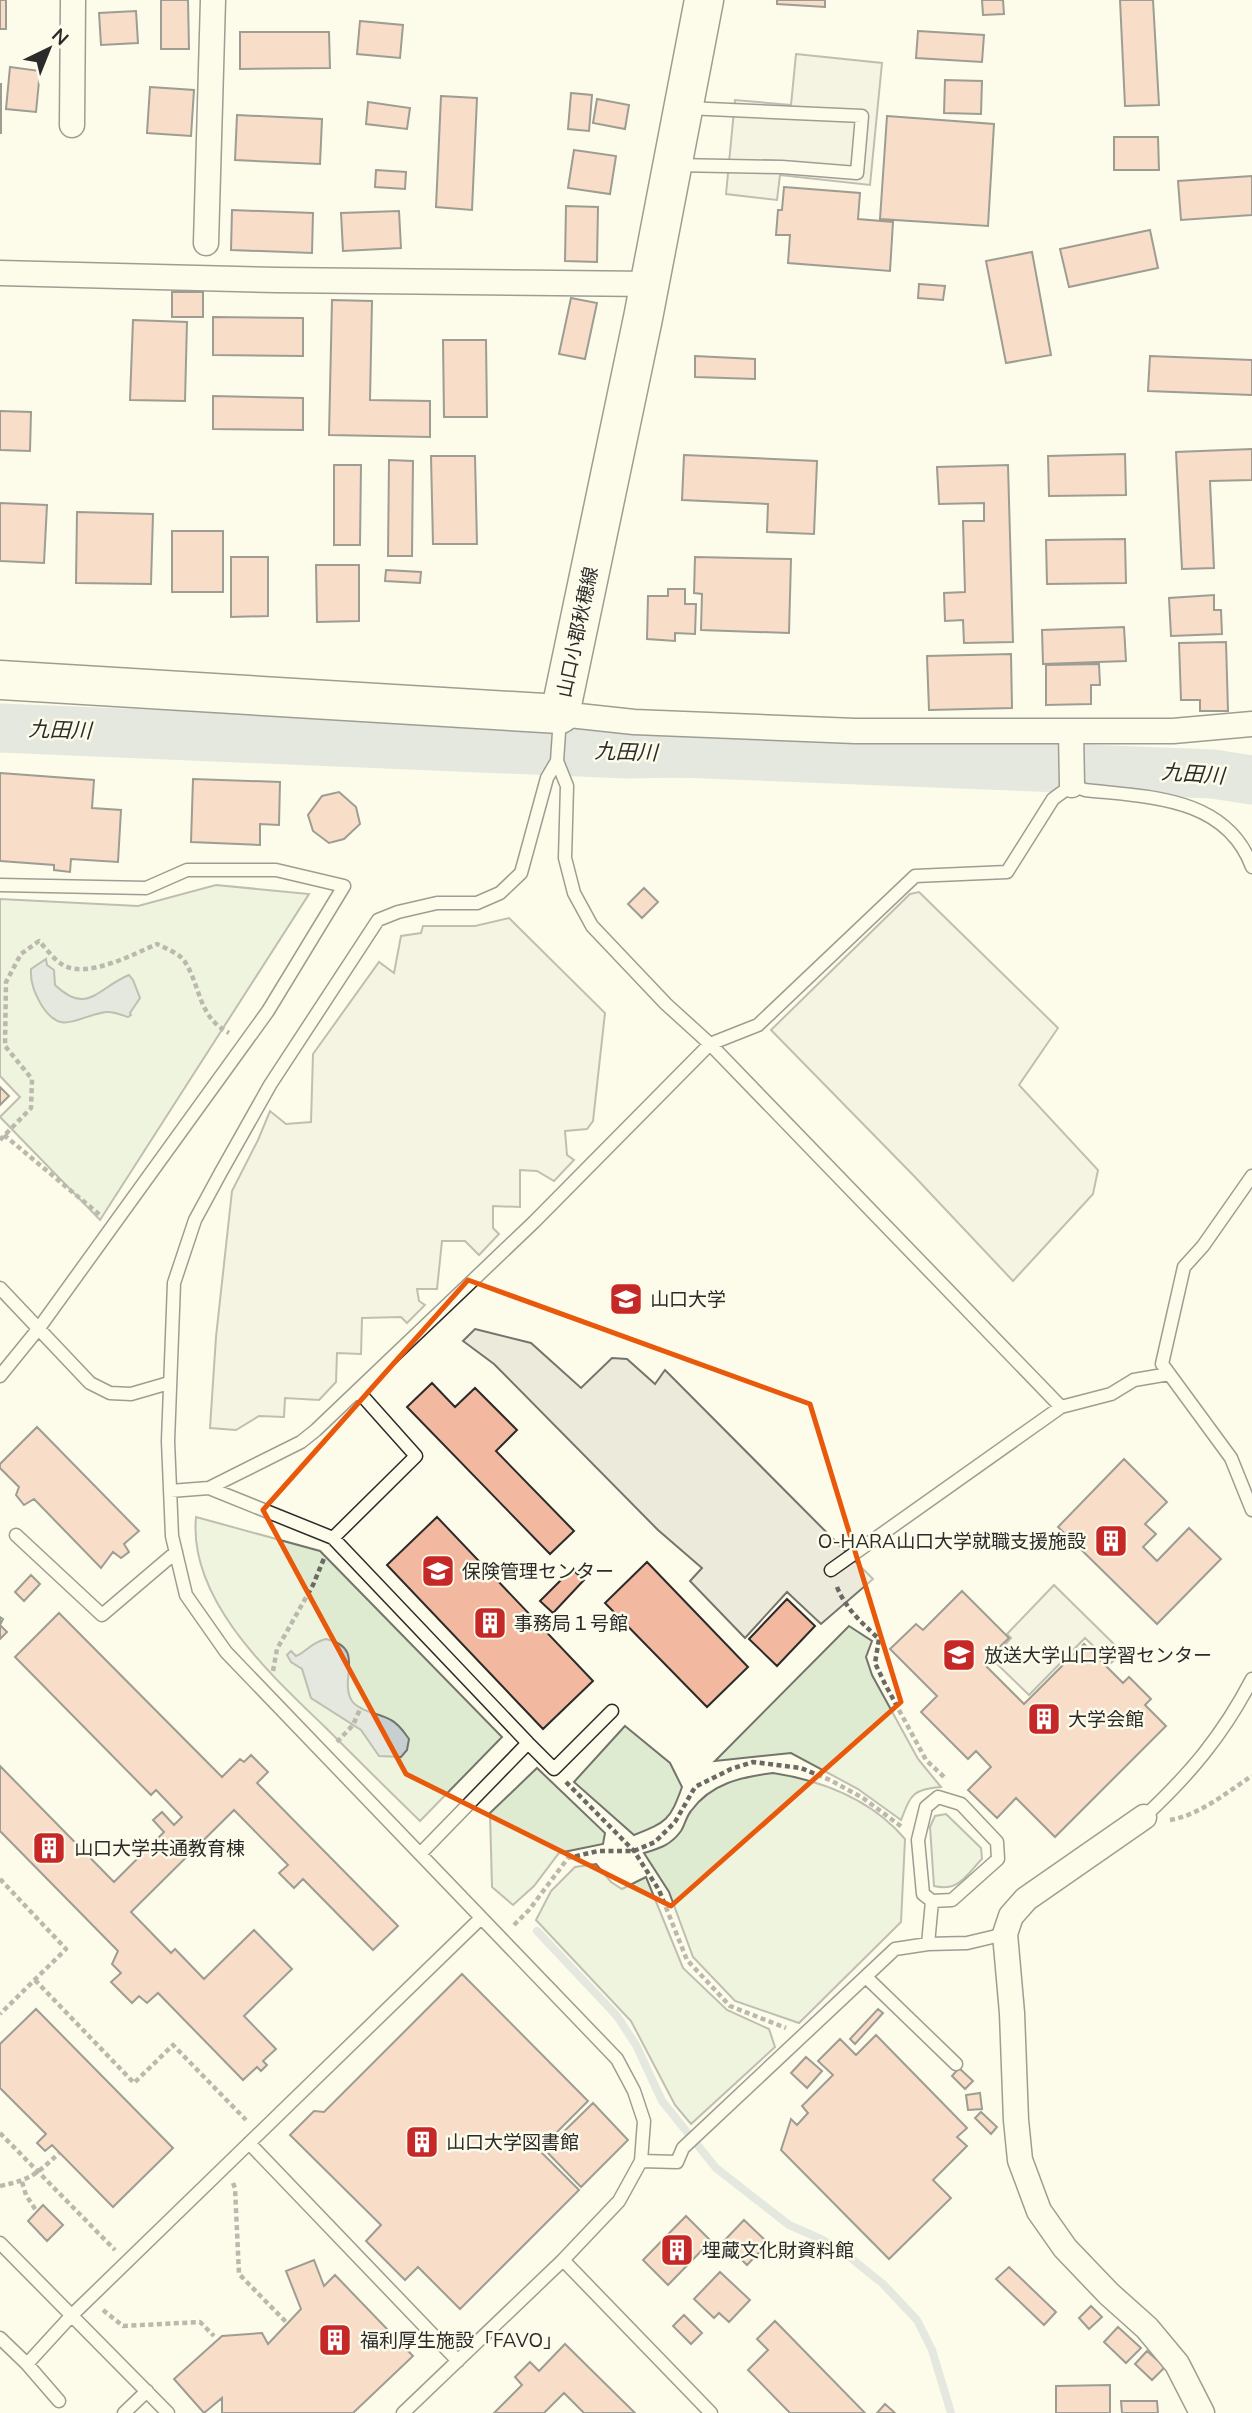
<svg xmlns="http://www.w3.org/2000/svg" width="1252" height="2413" viewBox="0 0 1252 2413" font-family="Mulish,'Noto Sans JP',sans-serif">
	<style>
		.green { fill: #deebd1; stroke: #74746e; stroke-width: 2 }
		.parking { fill: #eceadb; stroke: #74746e; stroke-width: 2 }
		.water { fill: #c7d0d0; stroke: #74746e; stroke-width: 2 }
		.lines { fill: none; stroke-linecap: round; stroke-linejoin: round }
		.stream { stroke: #c7d0d0; stroke-width: 8 }
		.river { stroke: #c7d0d0; stroke-width: 49 }
		.building { fill: #f2b8a0; stroke: #2b2b2b; stroke-width: 2 }
		.service-casing { stroke: #2b2b2b; stroke-width: 15 }
		.minor-casing { stroke: #2b2b2b; stroke-width: 27 }
		.primary-casing { stroke: #2b2b2b; stroke-width: 41 }
		.path { stroke: #6a6964; stroke-width: 4.5; stroke-dasharray: 5 3.5; stroke-linecap: butt }
		.service { stroke: #fdfbea; stroke-width: 12 }
		.minor { stroke: #fdfbea; stroke-width: 24 }
		.primary { stroke: #fdfbea; stroke-width: 38 }
		.marked { fill: none; stroke: #e8590c; stroke-width: 5; stroke-linejoin: round }
		.labels { text-anchor: middle; stroke-width: 5; stroke-linejoin: round; paint-order: stroke }
		.street-label { font-size: 19px; fill: #2b2b2b; stroke: #fdfbea }
		.poi-label { font-size: 19px; fill: #2b2b2b; stroke: #fdfbea; text-anchor: start }
		.water-label { font-size: 21px; font-style: italic; fill: #2b2b2b; stroke: #fdfbea }
	</style>
	<rect width="100%" height="100%" fill="#fdfbea"/>
	<!-- green -->
	<path class="green" d="M 216,885 L 309,894 L 100,1220 L 0,1117 L 20,1097 L 0,1076 L 0,899 L 138,906 Z
		M 196,1517 L 320,1551 L 502,1737 L 420,1821 C 388,1790 357,1759 325,1727 C 271,1675 188,1600 196,1517 Z
		M 849,1626 L 872,1641 L 866,1657 L 872,1675 L 918,1759 L 941,1787 C 912,1789 911,1795 901,1820 L 858,1789 L 791,1753 L 715,1761 Z
		M 625,1726 L 670,1763 L 682,1787 C 670,1820 667,1822 634,1835 L 574,1782 Z
		M 537,1768 L 605,1833 L 603,1844 L 559,1853 L 534,1886 L 513,1905 L 492,1887 L 490,1813 Z
		M 773,1773 C 824,1781 871,1799 905,1839 L 901,1922 L 799,2023 L 735,2001 L 693,1957 L 669,1892 L 644,1853 C 660,1848 671,1845 681,1831 C 685,1825 686,1817 691,1811 C 711,1783 742,1777 773,1773 Z
		M 946,1814 L 981,1848 L 982,1859 C 966,1875 959,1892 934,1886 L 930,1827 L 935,1816 Z
		M 596,1864 L 611,1882 L 622,1889 L 646,1877 L 683,1968 L 727,2010 L 769,2029 L 775,2047 L 691,2124 L 675,2105 L 631,2021 L 536,1920 L 551,1891 L 575,1867 Z"/>
	<!-- parking -->
	<path class="parking" d="M 796,54 L 882,63 L 870,185 L 780,175 L 777,200 L 726,194 L 735,100 L 791,105 Z
		M 919,892 L 1058,1028 L 1019,1085 L 1098,1170 L 1093,1194 L 1013,1281 L 914,1176 L 771,1030 L 910,894 Z
		M 509,918 L 605,1013 L 593,1121 L 587,1129 L 565,1131 L 567,1155 L 574,1160 L 554,1181 L 537,1171 L 520,1170 L 520,1207 L 493,1206 L 493,1228 L 499,1234 L 479,1255 L 465,1241 L 442,1241 L 437,1289 L 417,1289 L 419,1301 L 425,1305 L 407,1323 L 401,1317 L 362,1318 L 361,1354 L 337,1353 L 336,1382 L 319,1400 L 285,1398 L 284,1417 L 259,1416 L 236,1430 L 210,1428 L 216,1337 L 232,1191 L 258,1140 L 270,1111 L 286,1124 L 311,1122 L 313,1054 L 379,962 L 394,973 L 401,936 L 421,933 L 423,926 L 475,926 Z
		M 475,1329 L 531,1343 L 581,1388 L 612,1358 L 627,1359 L 655,1384 L 665,1370 L 873,1579 L 821,1624 L 787,1592 L 745,1638 L 690,1581 L 702,1568 L 658,1530 L 494,1364 L 463,1341 Z
		M 1054,1585 L 1122,1652 L 1111,1663 L 1085,1638 L 1029,1695 L 992,1659 L 1011,1638 L 1007,1634 Z"/>
	<!-- water -->
	<path class="water" d="M 46,959 L 47,965 L 54,970 L 55,985 C 88,1016 97,988 129,975 L 133,980 L 140,998 L 130,1013 L 131,1015 L 128,1017 C 119,1014 110,1010 101,1013 C 75,1018 61,1035 42,1006 C 35,994 30,983 31,969 Z
		M 326,1639 C 367,1648 338,1679 352,1701 C 360,1712 379,1713 391,1720 C 399,1724 404,1732 409,1739 L 407,1750 L 401,1757 L 379,1756 L 361,1730 L 311,1698 L 302,1669 L 291,1662 L 287,1655 L 291,1651 L 296,1656 C 305,1653 310,1643 326,1639 Z"/>
	<g class="lines">
		<!-- stream -->
		<path class="stream" d="M 537,1931 L 617,2016 L 636,2045 L 662,2101 L 716,2168 L 789,2225 L 821,2239 L 847,2255 L 883,2284 L 917,2320 L 932,2350 L 951,2413"/>
		<!-- river -->
		<path class="river" d="M 0,728 L 627,754 L 680,753 L 1213,774 L 1252,780"/>
	</g>
	<!-- building -->
	<path class="building" d="M 0,0 L 6,0 L 6,29 L 0,29 Z
		M 161,0 L 188,0 L 189,49 L 161,49 Z
		M 777,0 L 825,0 L 825,7 L 777,4 Z
		M 982,0 L 1003,0 L 1004,14 L 983,15 Z
		M 1120,0 L 1153,0 L 1159,105 L 1125,106 Z
		M 136,11 L 138,43 L 101,45 L 99,13 Z
		M 360,21 L 403,25 L 400,58 L 357,54 Z
		M 918,31 L 984,35 L 982,62 L 916,58 Z
		M 240,32 L 329,32 L 330,68 L 240,69 Z
		M 10,67 L 40,71 L 36,112 L 6,109 Z
		M 945,80 L 982,81 L 981,114 L 944,113 Z
		M 0,84 L 1,84 L 1,133 L 0,133 Z
		M 150,87 L 194,90 L 191,136 L 147,133 Z
		M 571,93 L 592,95 L 589,131 L 568,129 Z
		M 441,96 L 477,98 L 472,210 L 436,207 Z
		M 597,99 L 629,105 L 625,129 L 593,123 Z
		M 368,102 L 410,108 L 407,129 L 366,124 Z
		M 237,115 L 322,119 L 320,164 L 235,160 Z
		M 887,116 L 994,124 L 988,226 L 880,219 Z
		M 1114,137 L 1158,137 L 1159,170 L 1114,170 Z
		M 574,150 L 616,156 L 610,194 L 568,188 Z
		M 376,170 L 406,172 L 405,189 L 375,187 Z
		M 1252,176 L 1252,215 L 1181,220 L 1178,181 Z
		M 784,187 L 860,193 L 858,219 L 893,222 L 890,271 L 788,263 L 790,235 L 776,235 L 778,210 L 782,210 Z
		M 566,206 L 598,207 L 597,262 L 565,261 Z
		M 232,210 L 313,213 L 312,253 L 231,250 Z
		M 399,211 L 401,248 L 343,251 L 341,213 Z
		M 1150,230 L 1158,268 L 1069,287 L 1060,249 Z
		M 1032,252 L 1051,355 L 1006,363 L 986,261 Z
		M 919,284 L 945,286 L 943,300 L 918,298 Z
		M 172,292 L 203,292 L 203,317 L 172,317 Z
		M 571,298 L 597,303 L 585,359 L 559,354 Z
		M 332,300 L 372,301 L 370,400 L 430,401 L 430,437 L 329,435 Z
		M 213,317 L 303,318 L 303,356 L 213,355 Z
		M 133,320 L 187,322 L 185,401 L 130,400 Z
		M 443,340 L 486,340 L 487,417 L 444,417 Z
		M 695,356 L 755,359 L 755,379 L 695,377 Z
		M 1150,356 L 1252,360 L 1252,395 L 1148,391 Z
		M 213,396 L 303,398 L 303,430 L 213,429 Z
		M 0,411 L 31,412 L 30,451 L 0,450 Z
		M 1252,449 L 1252,480 L 1210,481 L 1214,568 L 1182,569 L 1176,452 Z
		M 1125,454 L 1126,495 L 1049,496 L 1048,456 Z
		M 684,455 L 817,461 L 814,534 L 767,532 L 768,504 L 682,500 Z
		M 431,456 L 475,456 L 477,544 L 433,544 Z
		M 389,460 L 413,461 L 412,556 L 388,556 Z
		M 334,465 L 361,465 L 360,545 L 334,545 Z
		M 1008,465 L 1013,642 L 964,643 L 963,620 L 945,621 L 944,593 L 965,592 L 963,521 L 984,521 L 984,503 L 939,504 L 937,467 Z
		M 0,503 L 47,505 L 44,563 L 0,561 Z
		M 77,512 L 153,514 L 151,584 L 76,583 Z
		M 172,531 L 223,531 L 223,592 L 172,592 Z
		M 1125,539 L 1126,583 L 1047,584 L 1046,540 Z
		M 231,557 L 268,557 L 268,616 L 231,617 Z
		M 695,557 L 791,559 L 789,633 L 701,630 L 702,594 L 694,593 Z
		M 316,565 L 359,565 L 359,621 L 317,622 Z
		M 386,570 L 421,572 L 420,583 L 385,581 Z
		M 668,589 L 685,589 L 685,604 L 696,604 L 695,634 L 675,633 L 675,641 L 647,639 L 648,596 L 668,596 Z
		M 1214,595 L 1214,610 L 1221,610 L 1222,634 L 1171,636 L 1169,598 Z
		M 1124,627 L 1126,661 L 1043,664 L 1042,630 Z
		M 1226,642 L 1228,711 L 1200,711 L 1200,700 L 1181,700 L 1179,643 Z
		M 1011,654 L 1012,708 L 929,710 L 927,656 Z
		M 1099,664 L 1100,685 L 1091,685 L 1091,704 L 1046,705 L 1046,665 Z
		M 0,773 L 94,780 L 92,808 L 121,810 L 118,862 L 71,859 L 70,872 L 54,870 L 54,865 L 0,861 Z
		M 193,779 L 280,782 L 279,825 L 260,824 L 260,845 L 191,842 Z
		M 339,792 L 356,807 L 360,824 L 344,839 L 329,843 L 313,831 L 308,815 L 322,796 Z
		M 644,888 L 658,902 L 642,918 L 628,904 Z
		M 0,1087 L 9,1096 L 0,1105 Z
		M 432,1383 L 455,1407 L 475,1388 L 517,1430 L 496,1451 L 574,1531 L 550,1554 L 407,1407 Z
		M 37,1427 L 139,1531 L 124,1544 L 129,1552 L 121,1558 L 113,1552 L 101,1568 L 34,1499 L 24,1505 L 16,1495 L 19,1487 L 0,1468 L 0,1464 Z
		M 1124,1459 L 1167,1502 L 1145,1524 L 1156,1534 L 1143,1547 L 1157,1561 L 1189,1528 L 1221,1559 L 1157,1624 L 1058,1527 Z
		M 437,1517 L 593,1681 L 543,1729 L 387,1565 Z
		M 647,1562 L 748,1667 L 707,1707 L 605,1603 Z
		M 572,1569 L 584,1580 L 553,1613 L 540,1601 Z
		M 31,1575 L 40,1584 L 24,1601 L 15,1592 Z
		M 962,1591 L 1009,1638 L 983,1663 L 1024,1704 L 1084,1644 L 1123,1683 L 1129,1677 L 1151,1699 L 1145,1705 L 1166,1726 L 1055,1837 L 1016,1798 L 997,1818 L 968,1790 L 991,1767 L 976,1751 L 968,1759 L 921,1712 L 937,1696 L 890,1649 L 916,1624 L 923,1630 Z
		M 787,1599 L 815,1626 L 777,1666 L 749,1639 Z
		M 59,1613 L 222,1777 L 240,1759 L 244,1762 L 251,1755 L 268,1772 L 257,1783 L 398,1926 L 373,1950 L 303,1879 L 294,1888 L 279,1873 L 288,1865 L 234,1810 L 131,1912 L 171,1953 L 175,1949 L 204,1979 L 254,1930 L 292,1969 L 244,2016 L 276,2049 L 263,2061 L 267,2065 L 261,2071 L 257,2067 L 243,2080 L 158,1993 L 147,2003 L 139,1996 L 132,2003 L 111,1982 L 121,1973 L 112,1964 L 118,1951 L 0,1831 L 0,1766 L 114,1882 L 164,1832 L 153,1820 L 162,1812 L 174,1825 L 182,1817 L 156,1790 L 151,1795 L 15,1657 Z
		M 0,1617 L 3,1619 L 0,1625 L 7,1632 L 0,1639 Z
		M 462,1974 L 588,2101 L 539,2150 L 579,2190 L 460,2309 L 418,2267 L 405,2280 L 366,2241 L 381,2225 L 290,2135 L 314,2111 L 324,2112 Z
		M 36,2009 L 173,2148 L 113,2207 L 52,2145 L 45,2151 L 37,2143 L 46,2134 L 0,2088 L 0,2044 Z
		M 878,2009 L 883,2013 L 855,2044 L 850,2039 Z
		M 876,2035 L 967,2128 L 957,2137 L 967,2146 L 933,2180 L 951,2198 L 889,2259 L 781,2150 L 791,2119 L 797,2125 L 808,2113 L 802,2106 L 833,2075 L 818,2061 L 840,2039 L 856,2055 Z
		M 806,2057 L 822,2071 L 807,2088 L 791,2073 Z
		M 959,2068 L 973,2081 L 965,2089 L 952,2076 Z
		M 980,2093 L 982,2109 L 968,2110 L 966,2095 Z
		M 593,2103 L 628,2140 L 581,2187 L 545,2150 Z
		M 981,2112 L 997,2127 L 991,2134 L 975,2118 Z
		M 43,2205 L 63,2225 L 47,2241 L 28,2221 Z
		M 686,2216 L 711,2241 L 668,2285 L 643,2260 Z
		M 744,2220 L 768,2243 L 747,2265 L 723,2242 Z
		M 314,2260 L 324,2286 L 335,2275 L 413,2356 L 353,2413 L 222,2413 L 222,2398 L 204,2413 L 174,2379 L 222,2336 L 262,2333 L 268,2344 L 301,2309 L 286,2271 Z
		M 1009,2267 L 1056,2312 L 1044,2325 L 996,2279 Z
		M 720,2272 L 750,2300 L 729,2322 L 719,2313 L 714,2318 L 694,2299 Z
		M 1091,2306 L 1102,2317 L 1089,2329 L 1079,2318 Z
		M 684,2315 L 702,2333 L 691,2344 L 673,2326 Z
		M 775,2321 L 865,2413 L 790,2413 L 748,2370 L 768,2350 L 757,2339 Z
		M 1118,2327 L 1141,2348 L 1126,2363 L 1104,2342 Z
		M 565,2344 L 635,2413 L 584,2413 L 564,2393 L 544,2413 L 494,2413 L 522,2385 L 515,2377 L 530,2362 L 539,2371 Z
		M 1147,2351 L 1165,2367 L 1152,2380 L 1135,2364 Z
		M 1110,2385 L 1110,2413 L 1056,2413 L 1056,2386 Z
		M 1121,2401 L 1157,2401 L 1158,2413 L 1122,2413 Z
		M 885,2404 L 895,2413 L 877,2413 Z"/>
	<g class="lines">
		<defs>
			<path id="service" d="M 675,165 L 782,167 L 857,173 L 862,116 L 686,108
				M 560,718 L 557,761 L 567,786 L 565,858 L 574,893 L 592,926 L 666,1004 L 710,1044 L 1061,1407 L 831,1570
				M 0,885 L 146,888 L 187,870 L 276,870 L 344,886 L 268,1011 L 39,1328 L 0,1376
				M 1252,1176 L 1203,1246 L 1184,1267 L 1162,1364 L 1231,1458 L 1252,1510
				M 0,1288 L 90,1383 L 110,1393 L 131,1394 L 169,1383
				M 1061,1407 L 1111,1394 L 1134,1380 L 1169,1374
				M 209,1488 L 333,1538 L 416,1456 L 358,1391
				M 170,1491 L 209,1488 L 301,1442 L 316,1430 L 534,1222 L 710,1044 L 758,1025 L 915,876 L 1007,872 L 1053,799 L 1072,785 L 1085,790 C 1147,797 1226,796 1252,867
				M 16,1535 L 102,1615 L 176,1552
				M 333,1538 L 528,1743 L 420,1854
				M 528,1743 L 554,1769 L 612,1711
				M 1144,1817 C 1190,1774 1223,1735 1252,1679
				M 928,1944 L 932,1901 L 923,1894 L 918,1840 L 926,1807 L 938,1797 L 961,1804 L 997,1842 L 998,1859 L 952,1900 L 932,1901
				M 866,1977 L 956,2064
				M 249,2143 L 458,2361
				M 641,2161 L 677,2162 L 683,2148 L 895,1949 L 928,1944 L 967,1943 L 1005,1934
				M 0,2243 L 168,2413
				M 563,2260 L 711,2413
				M 0,2338 L 27,2364 L 71,2316 L 481,1918
				M 27,2364 L 59,2401
				M 124,2413 L 147,2391
				M 403,2413 L 563,2260 L 619,2201 L 641,2161 L 644,2121 L 634,2091 L 617,2059 L 226,1652 L 186,1595 L 172,1536 L 168,1441 L 174,1283 L 195,1220 L 221,1172 L 270,1085 L 378,920 L 398,912 L 437,903 L 477,903 L 500,893 L 521,873 L 547,778 L 557,761"/>
			<path id="minor" d="M 72,125 L 73,0
				M 206,243 L 213,0
				M 0,273 L 276,280 L 650,284
				M 560,714 L 634,722 L 855,731 L 1173,731 L 1252,724
				M 1071,732 L 1072,785
				M 1144,1817 L 1026,1899 L 1011,1916 L 1005,1934 L 1012,2013 L 1016,2120 L 1020,2160 L 1039,2211 L 1065,2248 L 1109,2294 L 1147,2328 L 1177,2364 L 1202,2413"/>
			<path id="primary" d="M 0,680 L 560,714 L 643,318 L 704,0"/>
		</defs>
		<!-- service casing -->
		<use href="#service" class="service-casing"/>
		<!-- minor casing -->
		<use href="#minor" class="minor-casing"/>
		<!-- primary casing -->
		<use href="#primary" class="primary-casing"/>
		<!-- path -->
		<path class="path" d="M 4,1135 L 100,1215
			M 0,1140 L 31,1108 L 32,1079 L 5,1046 L 6,982 L 21,954 L 39,941 C 46,948 54,960 63,965 C 87,979 134,954 157,944 C 165,948 181,954 185,962 C 201,987 198,1017 229,1033
			M 837,1587 C 846,1609 862,1623 879,1639 L 875,1663 L 885,1684 L 926,1760 L 944,1777
			M 273,1671 L 277,1649 L 313,1585 L 325,1556
			M 337,1742 L 353,1725 L 361,1707
			M 566,1782 L 634,1851 L 659,1890 L 687,1960 L 730,2006 L 786,2028
			M 1170,1820 C 1200,1815 1227,1792 1252,1776
			M 0,1879 L 66,1949 L 0,2014
			M 514,1925 L 529,1910 L 568,1858 L 598,1851 L 634,1851 L 655,1842 L 675,1822 L 695,1787 L 731,1769 L 753,1762 L 801,1768 L 830,1780 L 863,1798 L 902,1827
			M 35,1980 L 134,2083 L 173,2045 L 246,2120
			M 0,2133 L 115,2250
			M 22,2182 L 26,2195 L 37,2212
			M 233,2183 L 235,2188 L 239,2274 L 287,2323
			M 0,2186 C 30,2180 37,2174 59,2153
			M 103,2310 L 123,2326 L 200,2322 L 214,2336"/>
		<!-- service -->
		<use href="#service" class="service"/>
		<!-- minor -->
		<use href="#minor" class="minor"/>
		<!-- primary -->
		<use href="#primary" class="primary"/>
	</g>
	<!-- marked area -->
	<path d="M0 0H1252V2413H0ZM 468,1280 L 810,1404 L 901,1702 L 671,1906 L 406,1774 L 263,1510 Z" fill="#fdfbea" fill-opacity=".55" fill-rule="evenodd"/>
	<path class="marked" d="M 468,1280 L 810,1404 L 901,1702 L 671,1906 L 406,1774 L 263,1510 Z"/>
	<!-- icons -->
	<defs>
		<symbol id="university-square" viewBox="-11 -11 22 22"><rect x="-9" y="-9" width="18" height="18" rx="4" fill="#c62828" stroke="#fdfbea"/><path d="M0-5L7-2L0 1L-7-2ZM-4 1L0 2.5L4 1V4Q0 6-4 4Z" fill="#fff"/></symbol>
		<symbol id="building-square" viewBox="-11 -11 22 22"><rect x="-9" y="-9" width="18" height="18" rx="4" fill="#c62828" stroke="#fdfbea"/><path d="M-4-6H4V6H1V3H-1V6H-4ZM-2.5-4.3h1.7v1.8h-1.7ZM.8-4.3h1.7v1.8H.8ZM-2.5-1h1.7V.8h-1.7ZM.8-1h1.7V.8H.8Z" fill="#fff"/></symbol>
	</defs>
	<g fill-rule="evenodd">
		<use href="#university-square" x="607" y="1280" width="38" height="38"/>
		<use href="#building-square" x="1092" y="1522" width="38" height="38"/>
		<use href="#university-square" x="419" y="1552" width="38" height="38"/>
		<use href="#building-square" x="471" y="1604" width="38" height="38"/>
		<use href="#university-square" x="940" y="1636" width="38" height="38"/>
		<use href="#building-square" x="1025" y="1700" width="38" height="38"/>
		<use href="#building-square" x="30" y="1829" width="38" height="38"/>
		<use href="#building-square" x="403" y="2123" width="38" height="38"/>
		<use href="#building-square" x="658" y="2231" width="38" height="38"/>
		<use href="#building-square" x="316" y="2321" width="38" height="38"/>
	</g>
	<g class="labels">
		<!-- street labels -->
		<g class="street-label">
			<text transform="translate(577 632) rotate(-78)" y="7">山口小郡秋穂線</text>
		</g>
		<!-- poi labels -->
		<g class="poi-label">
			<text x="650" y="1306">山口大学</text>
			<text x="1086" y="1548" text-anchor="end">O-HARA山口大学就職支援施設</text>
			<text x="462" y="1578">保険管理センター</text>
			<text x="514" y="1630">事務局１号館</text>
			<text x="984" y="1662">放送大学山口学習センター</text>
			<text x="1068" y="1726">大学会館</text>
			<text x="74" y="1855">山口大学共通教育棟</text>
			<text x="446" y="2149">山口大学図書館</text>
			<text x="702" y="2257">埋蔵文化財資料館</text>
			<text x="360" y="2347">福利厚生施設「FAVO」</text>
		</g>
		<!-- water labels -->
		<g class="water-label">
			<text transform="translate(60 730) rotate(2)" y="7">九田川</text>
			<text transform="translate(626 752) rotate(2)" y="7">九田川</text>
			<text transform="translate(1193 774) rotate(4)" y="7">九田川</text>
		</g>
	</g>
	<!-- north arrow -->
	<g transform="translate(49 49) rotate(43)" stroke="#fdfbea" stroke-width="5" paint-order="stroke">
	<path d="M0-5L12 26L0 18L-12 26Z" fill="#2b2b2b"/>
	<text y="-10" font-size="19" font-weight="bold" text-anchor="middle" fill="#2b2b2b">N</text>
	</g>
</svg>
